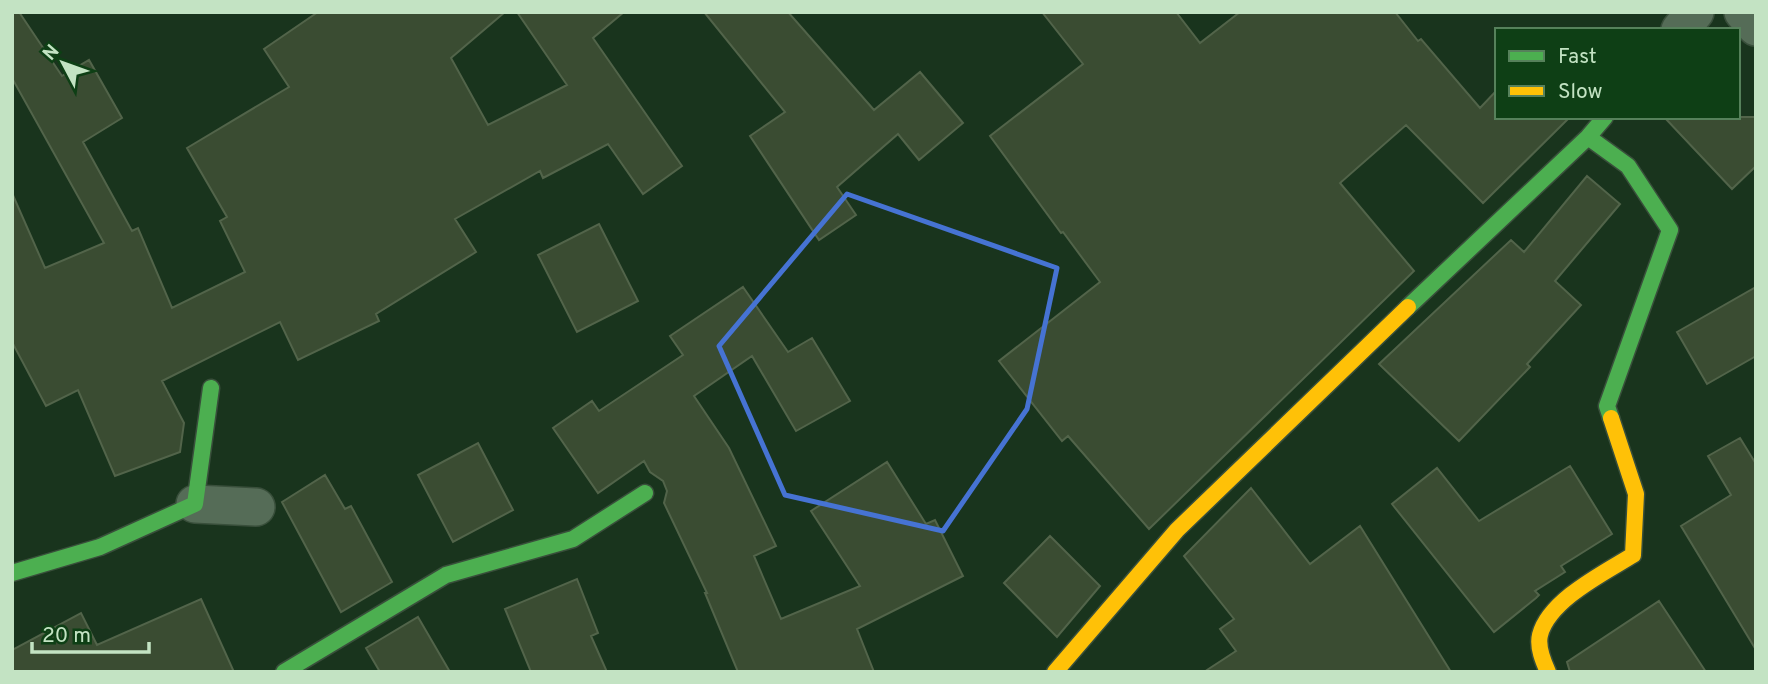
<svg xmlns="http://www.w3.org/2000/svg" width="1768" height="684" viewBox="0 0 1768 684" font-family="Overpass,sans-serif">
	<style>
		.building { fill: #3a4c32; stroke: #52644a; stroke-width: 2 }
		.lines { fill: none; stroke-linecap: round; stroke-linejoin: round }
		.street-casing { stroke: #394f3b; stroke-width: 40 }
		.fast-casing { stroke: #394f3b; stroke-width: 19 }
		.slow-casing { stroke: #394f3b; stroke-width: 19 }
		.street { stroke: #556c57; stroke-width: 37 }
		.fast { stroke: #4caf50; stroke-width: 16 }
		.slow { stroke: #ffc107; stroke-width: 16 }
		.marked { fill: none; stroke: #4673d3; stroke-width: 5; stroke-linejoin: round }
	</style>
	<rect width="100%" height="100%" fill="#19341d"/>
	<!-- building -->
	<path class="building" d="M 12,12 L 19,12 L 62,76 L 89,60 L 122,118 L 83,142 L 132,231 L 138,228 L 172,308 L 245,272 L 220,221 L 227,217 L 187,148 L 289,87 L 264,49 L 318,12 L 505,12 L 451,58 L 488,125 L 567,85 L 517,12 L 624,12 L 593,38 L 682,166 L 643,194 L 608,144 L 543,178 L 540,171 L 455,219 L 476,252 L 376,314 L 379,321 L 298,360 L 280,322 L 162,381 L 184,423 L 180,452 L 115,476 L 78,390 L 46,406 L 12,342 L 12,193 L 45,268 L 104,243 L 12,78 Z
		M 704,12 L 788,12 L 874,110 L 920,72 L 963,123 L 919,160 L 898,134 L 837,187 L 856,215 L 819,240 L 750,136 L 785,112 Z
		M 1042,12 L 1176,12 L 1200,43 L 1240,12 L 1395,12 L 1418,41 L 1421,39 L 1480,108 L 1497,90 L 1497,117 L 1570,117 L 1483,203 L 1406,125 L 1340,183 L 1414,271 L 1149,529 L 1068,436 L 1062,441 L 999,361 L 1100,282 L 1063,232 L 1061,233 L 990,136 L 1083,64 Z
		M 1664,117 L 1756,117 L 1756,166 L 1732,189 Z
		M 1587,176 L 1620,204 L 1555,281 L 1581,305 L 1527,364 L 1530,367 L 1459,441 L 1379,364 L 1511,240 L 1524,252 Z
		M 599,224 L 638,301 L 577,332 L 538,255 Z
		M 743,287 L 788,352 L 812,338 L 850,401 L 796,431 L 752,356 L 694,396 L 729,448 L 776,546 L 754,556 L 781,619 L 860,586 L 811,511 L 887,462 L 926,524 L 935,520 L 963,576 L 857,629 L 874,672 L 738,672 L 705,593 L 707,593 L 664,503 L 667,491 L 663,481 L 650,472 L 644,461 L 598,493 L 553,428 L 592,401 L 599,411 L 683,355 L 670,336 Z
		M 1756,287 L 1756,356 L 1707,384 L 1677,332 Z
		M 1740,438 L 1756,464 L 1756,650 L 1681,526 L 1731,495 L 1708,456 Z
		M 478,443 L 513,510 L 453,542 L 418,475 Z
		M 1570,466 L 1612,534 L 1561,566 L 1565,572 L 1535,591 L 1539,595 L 1536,598 L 1494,632 L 1392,504 L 1437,468 L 1479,521 Z
		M 325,475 L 345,509 L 351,506 L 392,582 L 341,612 L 282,502 Z
		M 1251,488 L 1310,564 L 1360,526 L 1451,672 L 1204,672 L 1236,651 L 1220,629 L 1234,619 L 1184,556 Z
		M 1050,536 L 1100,586 L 1057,637 L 1004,583 Z
		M 577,579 L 598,633 L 591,636 L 607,672 L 531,672 L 505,609 Z
		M 201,599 L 234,672 L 12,672 L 12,650 L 81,613 L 97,645 Z
		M 1659,601 L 1706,672 L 1570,672 L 1567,662 Z
		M 418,617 L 450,672 L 380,672 L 366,648 Z"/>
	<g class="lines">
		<defs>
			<path id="street" d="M 1743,12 L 1756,27
				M 1680,30 L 1695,12
				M 195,504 L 256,507"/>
			<path id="fast" d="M 1588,137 L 1628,166 L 1670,230 L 1607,406 L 1611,418
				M 1408,307 L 1588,137 L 1605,117
				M 12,573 L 100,547 L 195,504 L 211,388
				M 284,672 L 446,575 L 573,539 L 645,493"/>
			<path id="slow" d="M 1055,672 L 1177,530 L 1408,307
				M 1548,672 C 1543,661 1537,647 1540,635 C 1549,600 1604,573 1633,555 L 1636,494 L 1611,418"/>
		</defs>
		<!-- street casing -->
		<use href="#street" class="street-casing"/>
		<!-- fast casing -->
		<use href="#fast" class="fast-casing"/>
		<!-- slow casing -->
		<use href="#slow" class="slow-casing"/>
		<!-- street -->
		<use href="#street" class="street"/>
		<!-- fast -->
		<use href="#fast" class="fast"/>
		<!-- slow -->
		<use href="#slow" class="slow"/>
	</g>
	<!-- marked area -->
	<path class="marked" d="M 847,194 L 1057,268 L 1027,409 L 943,531 L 785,495 L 719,346 Z"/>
	<!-- border -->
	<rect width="1768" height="684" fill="none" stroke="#c3e3c3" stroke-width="28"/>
	<!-- legend -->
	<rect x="1495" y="28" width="245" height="91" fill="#0e3f15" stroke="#56815b" stroke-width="2"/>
	<rect x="1509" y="51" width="35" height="10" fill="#4caf50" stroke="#56815b" stroke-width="2"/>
	<text x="1558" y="63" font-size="21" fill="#c3e3c3">Fast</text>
	<rect x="1509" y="86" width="35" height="10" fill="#ffc107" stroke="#56815b" stroke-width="2"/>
	<text x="1558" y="98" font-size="21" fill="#c3e3c3">Slow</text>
	<!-- north arrow -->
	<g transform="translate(63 63) rotate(311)" stroke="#0e3f15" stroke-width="5" paint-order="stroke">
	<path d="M0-5L12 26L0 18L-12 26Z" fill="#c3e3c3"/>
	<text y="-10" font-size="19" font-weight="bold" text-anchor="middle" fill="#c3e3c3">N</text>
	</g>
	<!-- scale -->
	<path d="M32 642v10h117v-10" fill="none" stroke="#c3e3c3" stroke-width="3.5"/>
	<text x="42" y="642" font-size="21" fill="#c3e3c3" stroke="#0e3f15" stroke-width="5" paint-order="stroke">20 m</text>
</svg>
